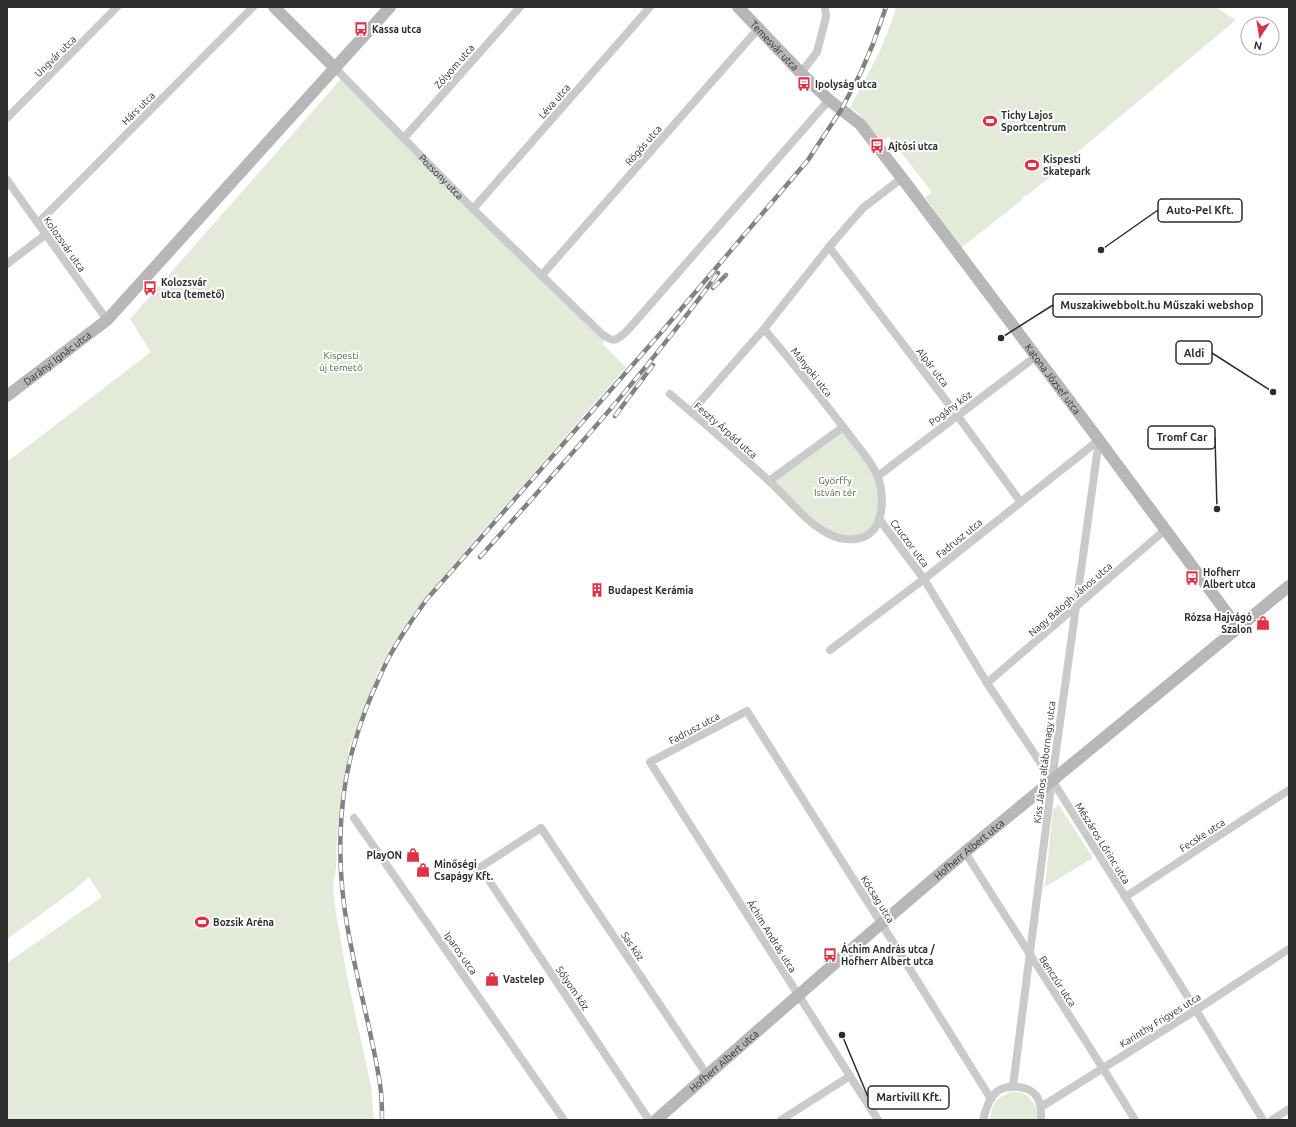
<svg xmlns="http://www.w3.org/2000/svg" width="1296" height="1127" viewBox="0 0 1296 1127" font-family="Ubuntu,sans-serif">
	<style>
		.green { fill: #e3eada }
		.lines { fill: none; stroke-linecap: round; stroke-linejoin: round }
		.street { stroke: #cacaca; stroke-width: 8 }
		.secondary { stroke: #b7b7b7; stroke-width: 12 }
		.rail-casing { stroke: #828282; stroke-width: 4.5 }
		.rail { stroke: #fff; stroke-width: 3; stroke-dasharray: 9; stroke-linecap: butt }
		.labels { text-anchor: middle; stroke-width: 4; stroke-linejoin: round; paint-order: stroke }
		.poi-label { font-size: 10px; font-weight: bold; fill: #2d2d2d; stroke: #fff; text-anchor: start }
		.street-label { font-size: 10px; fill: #2d2d2d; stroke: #fff }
		.park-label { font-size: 10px; fill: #52673b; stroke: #fff }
		.leader { fill: none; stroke: #2d2d2d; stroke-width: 1.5 }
		.callout-dot { fill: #2d2d2d; stroke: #fff; stroke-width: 1.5 }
		.callout { fill: #fff; stroke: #2d2d2d; stroke-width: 1.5 }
		.callout-label { font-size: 11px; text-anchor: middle; font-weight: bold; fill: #2d2d2d }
	</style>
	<rect width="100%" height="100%" fill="#fff"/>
	<!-- green -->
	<path class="green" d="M 896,7 L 1215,7 L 1236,20 L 1063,164 L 1064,166 L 1026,196 L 1025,195 L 1022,198 L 1023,199 L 961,248 L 925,197 L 932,192 L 889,137 L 882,141 L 858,113 L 850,107 C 868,75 886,43 896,7 Z
		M 341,79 L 604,334 L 603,344 L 626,367 L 447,572 L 414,612 L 392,646 L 378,672 L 350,746 L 342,788 L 337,837 L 336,869 L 333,886 L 336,913 L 347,976 L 371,1086 L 374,1120 L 7,1120 L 7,963 L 102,897 L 89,877 L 74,890 L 7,939 L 7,462 L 151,352 L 130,319 Z
		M 843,427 L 878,476 L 879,519 L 864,537 L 833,535 L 769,481 Z
		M 1059,805 L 1093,858 L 1045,887 L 1053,809 Z
		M 1012,1092 C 1015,1092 1019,1092 1022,1093 C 1032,1097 1039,1110 1037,1120 L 990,1120 C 993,1102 995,1098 1012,1092 Z"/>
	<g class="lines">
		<!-- street -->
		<g class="street">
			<path id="s1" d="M 335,68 L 473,209 L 602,334 C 614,343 616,341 627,331 L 829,100"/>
			<path d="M 801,73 L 817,52 L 826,17 L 825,7"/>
			<path d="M 7,118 L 117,7"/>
			<path d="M 404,138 L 520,7"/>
			<path d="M 7,180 L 107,320"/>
			<path d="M 473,209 L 650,7"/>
			<path d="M 38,223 L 253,7"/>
			<path d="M 829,247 L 957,415 L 1020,501"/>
			<path d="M 7,264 L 45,235"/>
			<path d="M 542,275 L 758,29"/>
			<path d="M 670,394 C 703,422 737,451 770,482 C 789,499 807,524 831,535 C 842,540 858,542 869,534 C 885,522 884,492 877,475 C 871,460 857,446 848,433 C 821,398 793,363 764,329"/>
			<path d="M 691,412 L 764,329 L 829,247 L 863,208 L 902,178"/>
			<path d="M 878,476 L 1035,357"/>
			<path d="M 769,481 L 843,427"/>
			<path d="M 879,519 L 924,579 L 987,683 L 1052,780 L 1196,1010 L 1263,1120"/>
			<path d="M 830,650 L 924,579 L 1099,440"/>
			<path d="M 987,683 L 1165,530"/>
			<path d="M 354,818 L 564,1120"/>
			<path d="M 965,852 C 1021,942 1080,1030 1135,1120"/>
			<path d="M 480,867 L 649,1120"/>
			<path d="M 476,870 L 541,828 L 707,1075"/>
			<path d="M 1125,897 L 1289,790"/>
			<path d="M 1013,1086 L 1052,780 L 1099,440"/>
			<path d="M 1041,1107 L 1196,1010 L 1289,949"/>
			<path d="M 781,1120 L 850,1076"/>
			<path d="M 878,1120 L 650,762 L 747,711 L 881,923 L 991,1099"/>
			<path d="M 983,1120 C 986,1109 989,1097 999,1090 C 1005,1087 1011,1086 1017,1087 C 1038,1088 1042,1102 1041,1120"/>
			<path d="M 1272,1120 L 1289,1109"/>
		</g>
		<!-- secondary -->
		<g class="secondary">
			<path d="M 274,7 L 335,68"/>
			<path id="s2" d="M 738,7 L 801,73 L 829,100 L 860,124 L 902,178 L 1099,440 L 1238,628"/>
			<path id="s3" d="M 7,396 L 107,320 L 390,7"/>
			<path id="s4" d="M 656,1120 L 826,971 L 965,852 L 1289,586"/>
		</g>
		<defs>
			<path id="rail" d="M 713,288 L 726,275
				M 615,416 L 653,365
				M 480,557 C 562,465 646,373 718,273
				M 382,1120 C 382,1108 382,1096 380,1084 C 372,1032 357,982 348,930 C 337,871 337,806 353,748 C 360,723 370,697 381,674 C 391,649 411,621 427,599 L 658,336 L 808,160 L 841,110 L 861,72 L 873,44 L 886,7"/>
		</defs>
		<!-- rail casing -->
		<use href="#rail" class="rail-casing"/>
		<!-- rail -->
		<use href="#rail" class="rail"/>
	</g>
	<!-- icons -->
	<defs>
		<symbol id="bus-bare" viewBox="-9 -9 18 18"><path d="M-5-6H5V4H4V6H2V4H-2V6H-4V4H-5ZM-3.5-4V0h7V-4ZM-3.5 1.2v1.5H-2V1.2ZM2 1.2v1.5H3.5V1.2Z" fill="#e13146" stroke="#fff" stroke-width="2.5" paint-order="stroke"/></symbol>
		<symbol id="stadium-bare" viewBox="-9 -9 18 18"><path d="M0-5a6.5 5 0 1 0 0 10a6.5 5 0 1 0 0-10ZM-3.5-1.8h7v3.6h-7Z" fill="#e13146" stroke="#fff" stroke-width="2.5" paint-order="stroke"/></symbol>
		<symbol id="building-bare" viewBox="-9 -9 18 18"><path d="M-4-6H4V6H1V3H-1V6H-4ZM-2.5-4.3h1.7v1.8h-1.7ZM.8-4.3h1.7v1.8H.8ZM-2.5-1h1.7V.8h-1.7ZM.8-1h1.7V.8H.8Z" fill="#e13146" stroke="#fff" stroke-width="2.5" paint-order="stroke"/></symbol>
		<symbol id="shop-bare" viewBox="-9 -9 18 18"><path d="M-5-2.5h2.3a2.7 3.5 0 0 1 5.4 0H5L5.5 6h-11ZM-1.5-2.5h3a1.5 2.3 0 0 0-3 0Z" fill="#e13146" stroke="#fff" stroke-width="2.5" paint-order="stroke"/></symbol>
	</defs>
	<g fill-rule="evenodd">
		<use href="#bus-bare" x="351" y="19" width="20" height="20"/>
		<use href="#bus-bare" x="794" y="74" width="20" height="20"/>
		<use href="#stadium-bare" x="980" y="111" width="20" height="20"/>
		<use href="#bus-bare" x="867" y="136" width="20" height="20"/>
		<use href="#stadium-bare" x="1022" y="155" width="20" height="20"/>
		<use href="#bus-bare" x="140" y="278" width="20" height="20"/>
		<use href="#bus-bare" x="1182" y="568" width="20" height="20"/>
		<use href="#building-bare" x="587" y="580" width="20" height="20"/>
		<use href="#shop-bare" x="1253" y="613" width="20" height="20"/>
		<use href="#shop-bare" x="403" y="845" width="20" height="20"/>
		<use href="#shop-bare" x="413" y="860" width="20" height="20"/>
		<use href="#stadium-bare" x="192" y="912" width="20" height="20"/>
		<use href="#bus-bare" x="820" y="945" width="20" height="20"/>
		<use href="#shop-bare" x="482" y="969" width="20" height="20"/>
	</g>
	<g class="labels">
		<!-- poi labels -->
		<g class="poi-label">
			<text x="372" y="33">Kassa utca</text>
			<text x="815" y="88">Ipolyság utca</text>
			<text x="1001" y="119">Tichy Lajos<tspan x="1001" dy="12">Sportcentrum</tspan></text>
			<text x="888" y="150">Ajtósi utca</text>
			<text x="1043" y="163">Kispesti<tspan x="1043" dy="12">Skatepark</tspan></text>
			<text x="161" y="286">Kolozsvár<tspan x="161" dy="12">utca (temető)</tspan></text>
			<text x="1203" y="576">Hofherr<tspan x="1203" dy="12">Albert utca</tspan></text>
			<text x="608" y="594">Budapest Kerámia</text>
			<text x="1252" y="621" text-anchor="end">Rózsa Hajvágó<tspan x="1252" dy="12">Szalon</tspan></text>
			<text x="402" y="859" text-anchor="end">PlayON</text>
			<text x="434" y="868">Minőségi<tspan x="434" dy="12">Csapágy Kft.</tspan></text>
			<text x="213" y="926">Bozsik Aréna</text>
			<text x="841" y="953">Áchim András utca /<tspan x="841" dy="12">Hofherr Albert utca</tspan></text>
			<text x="503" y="983">Vastelep</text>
		</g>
		<!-- street labels -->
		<g class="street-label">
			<text dy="4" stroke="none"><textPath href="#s2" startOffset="53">Temesvár utca</textPath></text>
			<text transform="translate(55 56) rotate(-45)" y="4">Ungvár utca</text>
			<text transform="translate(454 66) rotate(-49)" y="4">Zólyom utca</text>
			<text transform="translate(554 101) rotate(-49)" y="4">Léva utca</text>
			<text transform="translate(138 108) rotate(-45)" y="4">Hárs utca</text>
			<text transform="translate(643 145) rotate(-49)" y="4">Rögös utca</text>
			<text dy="4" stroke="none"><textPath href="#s1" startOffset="152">Pozsony utca</textPath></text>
			<text transform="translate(65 244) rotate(55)" y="4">Kolozsvár utca</text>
			<text dy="4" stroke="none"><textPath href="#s3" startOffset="63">Darányi Ignác utca</textPath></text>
			<text transform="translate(933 367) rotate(53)" y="4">Alpár utca</text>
			<text transform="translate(812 372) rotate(52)" y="4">Mányoki utca</text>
			<text dy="4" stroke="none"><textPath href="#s2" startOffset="489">Katona József utca</textPath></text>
			<text transform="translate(950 408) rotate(-37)" y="4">Pogány köz</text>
			<text transform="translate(726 430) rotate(41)" y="4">Feszty Árpád utca</text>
			<text transform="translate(959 538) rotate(-39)" y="4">Fadrusz utca</text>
			<text transform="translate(910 543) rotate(53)" y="4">Czuczor utca</text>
			<text transform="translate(1070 599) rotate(-41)" y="4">Nagy Balogh János utca</text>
			<text transform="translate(694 728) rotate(-28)" y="4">Fadrusz utca</text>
			<text transform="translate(1044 762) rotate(-83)" y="4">Kiss János altábornagy utca</text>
			<text transform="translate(1202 835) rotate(-33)" y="4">Fecske utca</text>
			<text transform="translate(1103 843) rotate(58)" y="4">Mészáros Lőrinc utca</text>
			<text dy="4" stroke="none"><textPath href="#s4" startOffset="414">Hofherr Albert utca</textPath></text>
			<text transform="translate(878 899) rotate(58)" y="4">Kócsag utca</text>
			<text transform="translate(772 936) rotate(58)" y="4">Áchim András utca</text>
			<text transform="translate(633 946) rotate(56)" y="4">Sas köz</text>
			<text transform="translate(461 953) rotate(55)" y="4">Iparos utca</text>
			<text transform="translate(1058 981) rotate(57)" y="4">Benczúr utca</text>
			<text transform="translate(573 988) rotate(56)" y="4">Sólyom köz</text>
			<text transform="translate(1160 1020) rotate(-32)" y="4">Karinthy Frigyes utca</text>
			<text dy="4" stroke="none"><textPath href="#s4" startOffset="90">Hofherr Albert utca</textPath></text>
		</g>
		<!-- park labels -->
		<g class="park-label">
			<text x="341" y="359">Kispesti<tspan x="341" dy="12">új temető</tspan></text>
			<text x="835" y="484">Györffy<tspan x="835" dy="12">István tér</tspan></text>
		</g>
	</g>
	<!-- callouts -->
	<path class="leader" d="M1101 250L1158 210M1001 338L1053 305M1273 392L1212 353M1217 509L1215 437M842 1035L868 1097"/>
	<g class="callout-dot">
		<circle cx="1101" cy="250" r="4"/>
		<circle cx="1001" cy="338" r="4"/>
		<circle cx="1273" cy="392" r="4"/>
		<circle cx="1217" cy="509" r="4"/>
		<circle cx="842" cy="1035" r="4"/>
	</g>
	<g class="callout">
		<rect x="1158" y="199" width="84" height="23" rx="4"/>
		<rect x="1053" y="294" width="209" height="23" rx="4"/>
		<rect x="1176" y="341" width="36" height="23" rx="4"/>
		<rect x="1148" y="426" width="67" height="23" rx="4"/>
		<rect x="868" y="1086" width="81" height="23" rx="4"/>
	</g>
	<g class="callout-label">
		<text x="1200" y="214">Auto-Pel Kft.</text>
		<text x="1157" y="309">Muszakiwebbolt.hu Műszaki webshop</text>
		<text x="1194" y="357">Aldi</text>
		<text x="1182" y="441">Tromf Car</text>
		<text x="909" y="1101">Martivill Kft.</text>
	</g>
	<!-- border -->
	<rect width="1296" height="1127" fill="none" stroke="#2d2d2d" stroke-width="16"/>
	<!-- north arrow -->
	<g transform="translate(1260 36) rotate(192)"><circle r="19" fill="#ffffff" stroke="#ababab"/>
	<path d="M0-3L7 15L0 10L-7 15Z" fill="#e13146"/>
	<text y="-6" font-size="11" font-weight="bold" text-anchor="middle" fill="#2d2d2d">N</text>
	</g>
</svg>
